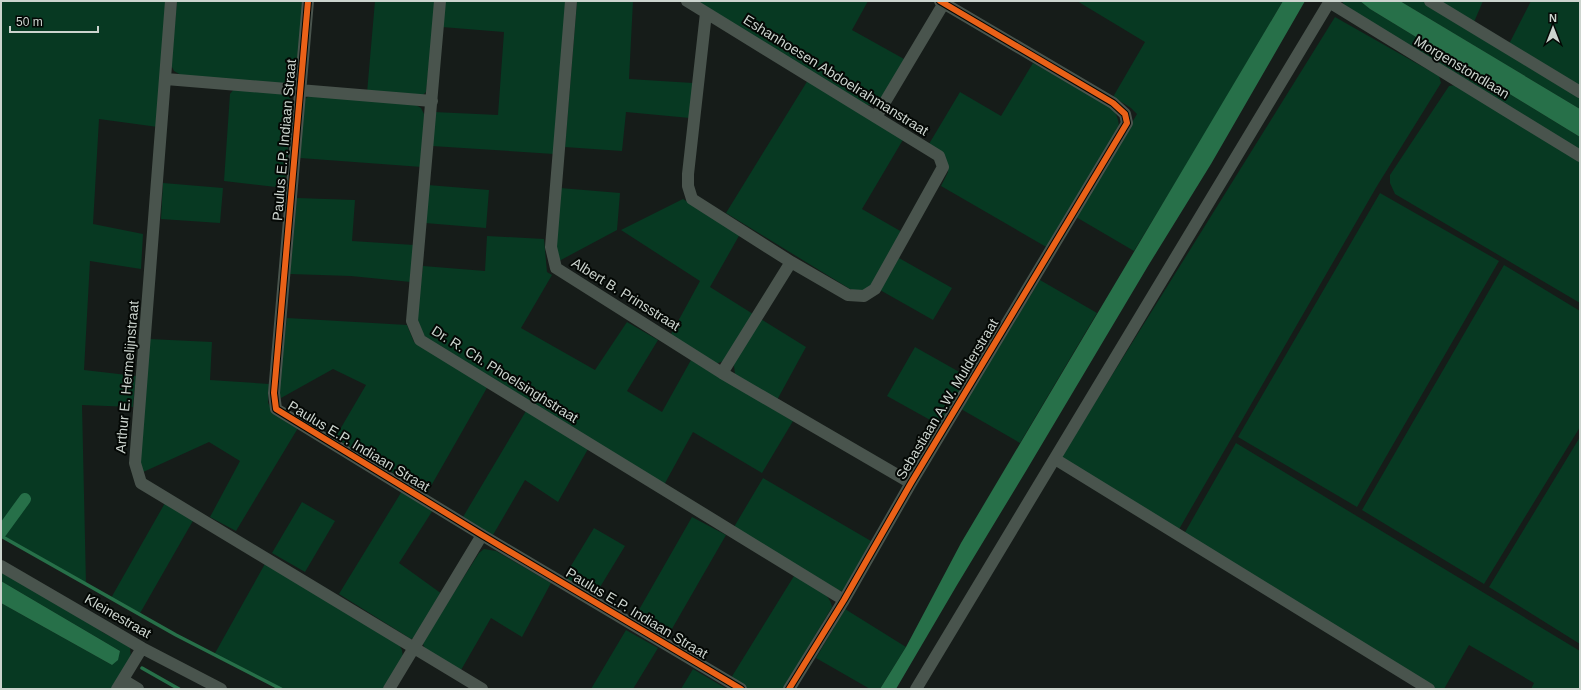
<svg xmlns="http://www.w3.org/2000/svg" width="1581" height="690" viewBox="0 0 1581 690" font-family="Arial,sans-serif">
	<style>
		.green { fill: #073922 }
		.water { fill: #277049 }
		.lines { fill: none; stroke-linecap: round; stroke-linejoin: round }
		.stream { stroke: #277049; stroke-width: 3.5 }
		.canal { stroke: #277049; stroke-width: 12 }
		.minor { stroke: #49544d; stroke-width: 12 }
		.cycleway-casing { stroke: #040805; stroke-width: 8 }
		.cycleway { stroke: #ea6118; stroke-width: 6 }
		.labels { text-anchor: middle; stroke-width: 4; stroke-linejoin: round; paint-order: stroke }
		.street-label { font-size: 14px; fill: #ccd4ce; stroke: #040805 }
	</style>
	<rect width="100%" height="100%" fill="#161c19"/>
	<!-- green -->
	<path class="green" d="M 1,1 L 167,1 L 158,127 L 99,119 L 93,224 L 143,234 L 141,269 L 90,261 L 84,370 L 136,376 L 133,407 L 82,405 L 86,584 L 1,536 Z
		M 177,1 L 303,1 L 297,72 L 292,83 L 285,85 L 181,75 L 174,71 L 171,65 Z
		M 375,1 L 436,1 L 426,92 L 422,96 L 367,93 Z
		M 444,1 L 567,1 L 554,154 L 432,146 L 434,112 L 498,115 L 504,32 L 442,27 Z
		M 577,1 L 633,1 L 629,79 L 693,83 L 690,118 L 626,112 L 622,151 L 565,147 Z
		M 693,1 L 868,1 L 852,30 L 904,59 L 880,102 L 873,105 L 866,105 Z
		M 1077,1 L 1283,1 L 1200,142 L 1134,251 L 1076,217 L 1137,114 L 1131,108 L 1113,97 L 1145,42 Z
		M 1342,1 L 1360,1 L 1370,9 L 1580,137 L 1580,152 L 1344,5 Z
		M 1400,1 L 1422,1 L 1580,97 L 1580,109 Z
		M 1439,1 L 1483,1 L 1474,22 Z
		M 1531,1 L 1580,1 L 1580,89 L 1508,46 Z
		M 1335,17 L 1439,76 L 1441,83 L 1377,186 L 1178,531 L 1061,457 Z
		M 1033,63 L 1112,107 C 1117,115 1119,120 1119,129 L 1048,248 L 941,186 L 948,172 L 947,162 L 929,144 L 960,92 L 1001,116 Z
		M 808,80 L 904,138 L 862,209 L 902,232 L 872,284 C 865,292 860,292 850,289 L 726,213 Z
		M 1456,85 L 1580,160 L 1580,303 L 1395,194 L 1390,183 L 1390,175 L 1449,86 Z
		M 234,89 L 283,92 L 289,96 L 292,102 L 285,188 L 224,181 L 230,94 Z
		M 309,96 L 414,104 L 421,108 L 427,120 L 422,167 L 300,158 L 303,101 Z
		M 163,183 L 223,188 L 220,223 L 161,219 Z
		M 428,185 L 489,190 L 486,228 L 425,223 Z
		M 560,188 L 620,193 L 617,230 L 559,261 L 555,254 Z
		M 1380,193 L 1499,261 L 1357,507 L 1238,437 Z
		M 297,198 L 355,200 L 352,241 L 414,245 L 411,282 L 351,276 L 290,274 Z
		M 683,199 L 740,234 L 710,287 L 753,314 L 724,361 L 718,363 L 712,363 L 670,336 L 700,281 L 621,230 Z
		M 487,236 L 544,239 L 547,272 L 552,275 L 521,328 L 595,370 L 627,322 L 658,340 L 627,391 L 662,412 L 691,360 L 793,421 L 762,473 L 693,432 L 664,485 L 421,334 L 417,316 L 423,266 L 485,271 Z
		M 899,258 L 952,288 L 933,320 L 880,290 Z
		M 1504,265 L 1580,311 L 1580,427 L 1484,584 L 1362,510 Z
		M 1040,280 L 1097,313 L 1020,443 L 961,409 Z
		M 287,318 L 407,325 L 414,342 L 488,386 L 427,493 L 335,438 L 366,385 L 333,369 L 281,398 L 278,390 Z
		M 759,318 L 806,347 L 777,400 L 735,374 L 734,366 L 735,359 Z
		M 149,339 L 212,342 L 210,380 L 269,384 L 268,403 L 275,414 L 298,428 L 236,531 L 210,517 L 240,461 L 209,442 L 141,473 L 139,461 Z
		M 915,347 L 970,378 L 941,426 L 887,396 Z
		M 526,411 L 588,449 L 558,502 L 525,480 L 493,535 L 463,517 Z
		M 1580,437 L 1580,644 L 1489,587 Z
		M 1236,443 L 1580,651 L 1580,689 L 1531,689 L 1534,683 L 1469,645 L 1444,689 L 1435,689 L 1184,534 Z
		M 763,478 L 871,541 L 843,591 L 838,590 L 734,527 Z
		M 402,491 L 433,510 L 399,563 L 442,594 L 417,637 L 411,639 L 339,594 Z
		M 302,502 L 335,521 L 305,572 L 272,553 Z
		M 165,503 L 194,519 L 139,615 L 111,598 Z
		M 692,517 L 726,535 L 665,641 L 632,622 Z
		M 594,528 L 625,546 L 594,597 L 563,579 Z
		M 484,549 L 496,551 L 551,583 L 522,637 L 491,618 L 461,670 L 425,649 L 423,644 L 425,638 L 479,553 Z
		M 266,562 L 398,643 L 402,650 L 403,658 L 383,689 L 281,689 L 214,655 Z
		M 1,571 L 101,629 L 102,632 L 127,645 L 130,648 L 131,658 L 112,689 L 1,689 L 1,603 L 112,665 L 120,651 L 1,581 Z
		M 794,576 C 808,584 830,591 832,607 L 783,689 L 749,689 L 731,678 Z
		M 845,609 L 906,647 L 880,689 L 870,689 L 816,658 Z
		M 626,630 L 658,648 L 633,689 L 591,689 Z
		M 693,669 L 727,689 L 681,689 Z"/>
	<!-- water -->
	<path class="water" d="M 1283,1 L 1305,1 L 1211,164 L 1148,266 L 1026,471 L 957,585 L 896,689 L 880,689 L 906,647 L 961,543 Z
		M 1360,1 L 1400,1 L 1580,109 L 1580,137 L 1370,9 Z
		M 1,581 L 120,651 L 118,660 L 112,665 L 1,603 Z"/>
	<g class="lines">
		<!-- stream -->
		<path class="stream" d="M 1,536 L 176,635 L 281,689
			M 142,668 L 179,689"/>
		<!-- canal -->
		<path class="canal" d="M 1,532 L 25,499"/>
		<!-- minor -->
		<path class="minor" d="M 171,1 L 135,463 L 141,483 L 482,689
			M 308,1 L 274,393 L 276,409 L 482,535 L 741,689
			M 440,1 L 412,321 L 420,340 L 844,600
			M 571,1 L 551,247 L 556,268 L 722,373 L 911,483
			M 687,1 L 939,156 L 943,167 L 875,289 L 864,296 L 848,295 L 791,262 L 692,199 L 688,186 L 688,174 L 706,13
			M 1430,1 L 1580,92
			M 1329,2 L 1580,156
			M 166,79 L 432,101
			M 876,117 L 944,3
			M 722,373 L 791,262
			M 1055,459 L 1429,689
			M 1,566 L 142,648 L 221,689
			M 123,680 L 138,689
			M 117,689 L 142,648
			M 389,689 L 482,535
			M 789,689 L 844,600 L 911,483 L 1127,123 L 1125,114 L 1113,103 L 940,1
			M 916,689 L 1330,1"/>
		<defs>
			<path id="cycleway" d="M 308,1 L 274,393 L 276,409 L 482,535 L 741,689
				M 789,689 L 844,600 L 911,483 L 1127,123 L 1125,114 L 1113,103 L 940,1"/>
		</defs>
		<!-- cycleway casing -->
		<use href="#cycleway" class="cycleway-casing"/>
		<!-- cycleway -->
		<use href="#cycleway" class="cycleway"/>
	</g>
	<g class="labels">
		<!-- street labels -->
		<g class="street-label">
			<text transform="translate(1462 67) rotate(31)" y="5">Morgenstondlaan</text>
			<text transform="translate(836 75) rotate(32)" y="5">Eshanhoesen Abdoelrahmanstraat</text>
			<text transform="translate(284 140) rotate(-85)" y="5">Paulus E.P. Indiaan Straat</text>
			<text transform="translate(626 294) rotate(32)" y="5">Albert B. Prinsstraat</text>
			<text transform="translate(505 374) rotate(32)" y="5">Dr. R. Ch. Phoelsinghstraat</text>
			<text transform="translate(127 377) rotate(-85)" y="5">Arthur E. Hermelijnstraat</text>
			<text transform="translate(947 399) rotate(-59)" y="5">Sebastiaan A.W. Mulderstraat</text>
			<text transform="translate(359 446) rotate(31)" y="5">Paulus E.P. Indiaan Straat</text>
			<text transform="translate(637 613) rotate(31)" y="5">Paulus E.P. Indiaan Straat</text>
			<text transform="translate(118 616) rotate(30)" y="5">Kleinestraat</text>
		</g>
	</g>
	<!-- border -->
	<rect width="1581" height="690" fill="none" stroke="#ccd4ce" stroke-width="4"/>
	<!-- north arrow -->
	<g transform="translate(1553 28)" stroke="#040805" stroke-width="3" paint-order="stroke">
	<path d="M0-3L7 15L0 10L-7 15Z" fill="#ccd4ce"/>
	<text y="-6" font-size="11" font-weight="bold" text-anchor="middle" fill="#ccd4ce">N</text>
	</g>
	<!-- scale -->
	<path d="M10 26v6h88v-6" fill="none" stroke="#ccd4ce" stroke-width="2"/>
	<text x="16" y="26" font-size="12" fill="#ccd4ce" stroke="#040805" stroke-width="3" paint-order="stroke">50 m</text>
</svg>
